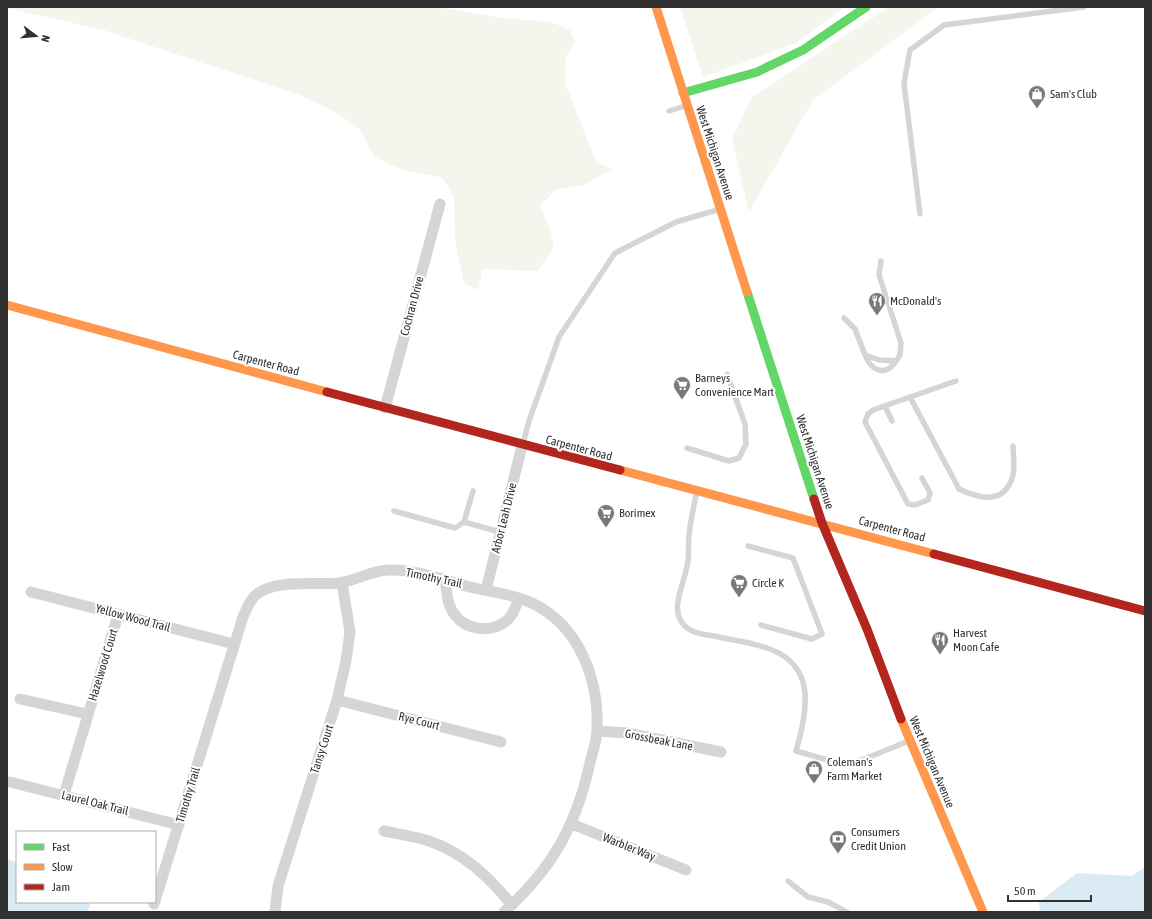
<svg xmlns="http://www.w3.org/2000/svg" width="1152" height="919" viewBox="0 0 1152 919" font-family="'Asap Condensed',sans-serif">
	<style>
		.green { fill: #f2f6ed }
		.water { fill: #daeaf3 }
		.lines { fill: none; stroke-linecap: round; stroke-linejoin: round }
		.lane { stroke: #d5d5d5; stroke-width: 5.5 }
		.street { stroke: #d5d5d5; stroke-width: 11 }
		.fast { stroke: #63d668; stroke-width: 9 }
		.slow { stroke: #ff974d; stroke-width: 9 }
		.jam { stroke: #b3261e; stroke-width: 9 }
		.labels { text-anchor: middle; stroke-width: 4; stroke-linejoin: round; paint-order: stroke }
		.poi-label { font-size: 12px; fill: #313131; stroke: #fff; text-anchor: start }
		.street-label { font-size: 12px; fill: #313131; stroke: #fff }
	</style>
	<rect width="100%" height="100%" fill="#fff"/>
	<!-- green -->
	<path class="green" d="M 437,7 L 501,18 L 551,22 L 570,30 L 575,42 L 566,56 L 565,83 L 596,162 L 612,169 L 584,185 L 555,190 L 540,206 L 550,230 L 554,248 L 538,271 L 483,269 L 478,290 L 464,283 L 455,241 L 454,197 L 443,178 L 403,170 L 374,157 L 360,130 L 337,113 L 300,95 L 103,30 L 7,8 Z
		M 680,7 L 845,7 L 796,43 L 703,77 Z
		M 889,7 L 942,7 L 933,11 L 813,100 L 749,212 L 732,139 L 752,97 Z"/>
	<!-- water -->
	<path class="water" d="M 7,859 L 17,862 L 17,902 L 89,902 L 90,906 L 87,912 L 7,912 Z
		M 1145,867 L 1145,912 L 1040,912 L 1039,902 L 1077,873 L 1132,876 Z"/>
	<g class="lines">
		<!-- lane -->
		<path class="lane" d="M 669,111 L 685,106
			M 920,214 L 904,83 L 910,50 L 944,25 L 1084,7
			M 844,318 L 855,329 L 865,355 L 879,360 L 896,361 L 900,355 L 901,343 L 879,275 L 881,261
			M 865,355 C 871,370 885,378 896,361
			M 910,397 L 959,489 C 980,499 1005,505 1013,475 C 1015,466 1013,455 1013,446
			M 885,406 L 892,421
			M 523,444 L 529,421 L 559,337 L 615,253 L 676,222 L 717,210
			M 687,448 L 729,461 L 739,458 L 746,444 L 745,424 L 727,374
			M 922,478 L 930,493 L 928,500 L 915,505 L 908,504 L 865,422 L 868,414 L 873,410 L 956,381
			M 697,491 C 694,506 690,521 689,536 C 688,544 689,552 688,560 C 687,576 673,602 679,617 C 685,632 699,634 714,636 C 731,640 750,642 767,648 C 818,665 807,711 796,751 L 845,765 L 867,758 L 906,742
			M 394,511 L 455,528 L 464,522 L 473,491
			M 464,522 L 500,532
			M 748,546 L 793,558 L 822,634 L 812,639 L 761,625
			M 788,881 L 808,897 L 828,902 L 847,912"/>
		<!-- street -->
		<path class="street" d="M 385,408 L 440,204
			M 445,580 C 447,592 447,606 455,615 C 466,630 490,633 505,622 C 513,617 515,607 519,599
			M 486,590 L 522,446
			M 31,592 L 234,644
			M 20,699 L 87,714
			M 337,700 L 501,742
			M 597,731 L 627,733 L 721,752
			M 10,782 L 179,825
			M 64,795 L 118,615
			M 572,824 L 686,870
			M 384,831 C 398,834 414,836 429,841 C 464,853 489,877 512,905
			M 154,904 L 243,617 C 247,608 251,597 260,592 C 279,580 317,585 339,583 C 355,581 370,571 388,570 C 416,569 444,580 470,587 C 490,592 514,594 532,603 C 580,626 599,680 597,730 C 597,741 592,753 590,763 C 576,826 552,869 504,912
			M 275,912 L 278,886 L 337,700 L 346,661 L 350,632 L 342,583"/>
		<!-- fast -->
		<path class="fast" d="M 683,93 L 757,72 L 803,50 L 866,7
			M 747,292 L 814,499"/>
		<!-- slow -->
		<path class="slow" d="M 656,7 L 747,292
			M 7,305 L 327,392
			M 620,470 L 934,554
			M 901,719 L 983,912"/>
		<!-- jam -->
		<path class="jam" d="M 327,392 L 620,470
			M 814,499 L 822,523 L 867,629 L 901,719
			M 934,554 L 1145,611"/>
	</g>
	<!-- icons -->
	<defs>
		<symbol id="shop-pin" viewBox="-11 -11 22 30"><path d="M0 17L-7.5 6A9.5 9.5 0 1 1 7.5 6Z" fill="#797979" stroke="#fff"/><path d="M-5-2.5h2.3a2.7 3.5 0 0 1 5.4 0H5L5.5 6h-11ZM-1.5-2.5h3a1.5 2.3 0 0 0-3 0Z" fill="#fff"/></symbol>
		<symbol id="restaurant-pin" viewBox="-11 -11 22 30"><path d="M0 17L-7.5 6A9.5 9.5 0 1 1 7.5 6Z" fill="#797979" stroke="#fff"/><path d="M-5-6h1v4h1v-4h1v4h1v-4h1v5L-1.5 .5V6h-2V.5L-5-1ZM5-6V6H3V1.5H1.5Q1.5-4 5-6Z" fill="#fff"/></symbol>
		<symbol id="supermarket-pin" viewBox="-11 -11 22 30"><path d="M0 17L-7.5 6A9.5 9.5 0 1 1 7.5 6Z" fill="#797979" stroke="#fff"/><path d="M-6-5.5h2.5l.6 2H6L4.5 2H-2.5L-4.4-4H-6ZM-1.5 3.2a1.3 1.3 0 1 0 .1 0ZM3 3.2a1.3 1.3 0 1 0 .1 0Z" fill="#fff"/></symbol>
		<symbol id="bank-pin" viewBox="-11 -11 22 30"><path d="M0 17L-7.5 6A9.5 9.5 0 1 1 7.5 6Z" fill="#797979" stroke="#fff"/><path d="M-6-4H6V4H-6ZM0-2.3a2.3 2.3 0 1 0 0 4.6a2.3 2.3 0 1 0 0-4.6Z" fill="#fff"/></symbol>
	</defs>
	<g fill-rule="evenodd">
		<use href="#shop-pin" x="1027" y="84" width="20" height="27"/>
		<use href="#restaurant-pin" x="867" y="291" width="20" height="27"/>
		<use href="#supermarket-pin" x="672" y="375" width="20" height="27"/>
		<use href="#supermarket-pin" x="596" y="503" width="20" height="27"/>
		<use href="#supermarket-pin" x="729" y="573" width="20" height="27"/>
		<use href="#restaurant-pin" x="930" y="630" width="20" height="27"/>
		<use href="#shop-pin" x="804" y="759" width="20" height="27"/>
		<use href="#bank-pin" x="828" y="829" width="20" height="27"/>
	</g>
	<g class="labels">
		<!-- poi labels -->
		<g class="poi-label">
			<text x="1050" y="98">Sam's Club</text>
			<text x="890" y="305">McDonald's</text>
			<text x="695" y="382">Barneys<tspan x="695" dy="14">Convenience Mart</tspan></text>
			<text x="619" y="517">Borimex</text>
			<text x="752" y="587">Circle K</text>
			<text x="953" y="637">Harvest<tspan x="953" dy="14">Moon Cafe</tspan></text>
			<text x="827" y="766">Coleman's<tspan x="827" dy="14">Farm Market</tspan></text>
			<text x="851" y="836">Consumers<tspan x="851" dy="14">Credit Union</tspan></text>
		</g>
		<!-- street labels -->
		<g class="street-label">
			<text transform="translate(715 153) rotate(72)" y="4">West Michigan Avenue</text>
			<text transform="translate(412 306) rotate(-75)" y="4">Cochran Drive</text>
			<text transform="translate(266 363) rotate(15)" y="4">Carpenter Road</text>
			<text transform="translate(579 448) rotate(15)" y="4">Carpenter Road</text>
			<text transform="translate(815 462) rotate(72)" y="4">West Michigan Avenue</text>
			<text transform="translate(504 518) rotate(-76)" y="4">Arbor Leah Drive</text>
			<text transform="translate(892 529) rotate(15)" y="4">Carpenter Road</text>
			<text transform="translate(434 578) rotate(12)" y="4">Timothy Trail</text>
			<text transform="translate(133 618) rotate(15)" y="4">Yellow Wood Trail</text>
			<text transform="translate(103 665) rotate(-73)" y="4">Hazelwood Court</text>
			<text transform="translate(419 721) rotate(14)" y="4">Rye Court</text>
			<text transform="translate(659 740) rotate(11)" y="4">Grossbeak Lane</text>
			<text transform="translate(322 749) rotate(-72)" y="4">Tansy Court</text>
			<text transform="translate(932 762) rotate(67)" y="4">West Michigan Avenue</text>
			<text transform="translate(188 795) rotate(-73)" y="4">Timothy Trail</text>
			<text transform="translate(95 803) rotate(14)" y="4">Laurel Oak Trail</text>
			<text transform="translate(629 847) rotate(22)" y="4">Warbler Way</text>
		</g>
	</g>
	<!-- border -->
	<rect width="1152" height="919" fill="none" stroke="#313131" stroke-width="16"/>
	<!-- legend -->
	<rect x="16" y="831" width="140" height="72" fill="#ffffff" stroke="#adadad"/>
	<rect x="24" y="844" width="20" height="6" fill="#63d668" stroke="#adadad"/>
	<text x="52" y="851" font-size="12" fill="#313131">Fast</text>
	<rect x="24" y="864" width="20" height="6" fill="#ff974d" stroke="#adadad"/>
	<text x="52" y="871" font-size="12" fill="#313131">Slow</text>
	<rect x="24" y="884" width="20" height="6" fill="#b3261e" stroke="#adadad"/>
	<text x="52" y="891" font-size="12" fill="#313131">Jam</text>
	<!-- north arrow -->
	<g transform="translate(36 36) rotate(106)" stroke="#ffffff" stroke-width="3" paint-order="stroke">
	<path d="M0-3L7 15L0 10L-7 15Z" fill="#313131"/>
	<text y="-6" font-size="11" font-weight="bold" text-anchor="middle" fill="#313131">N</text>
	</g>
	<!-- scale -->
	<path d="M1008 895v6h83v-6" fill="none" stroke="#313131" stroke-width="2"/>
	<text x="1014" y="895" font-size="12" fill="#313131" stroke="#ffffff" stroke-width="3" paint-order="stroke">50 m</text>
</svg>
